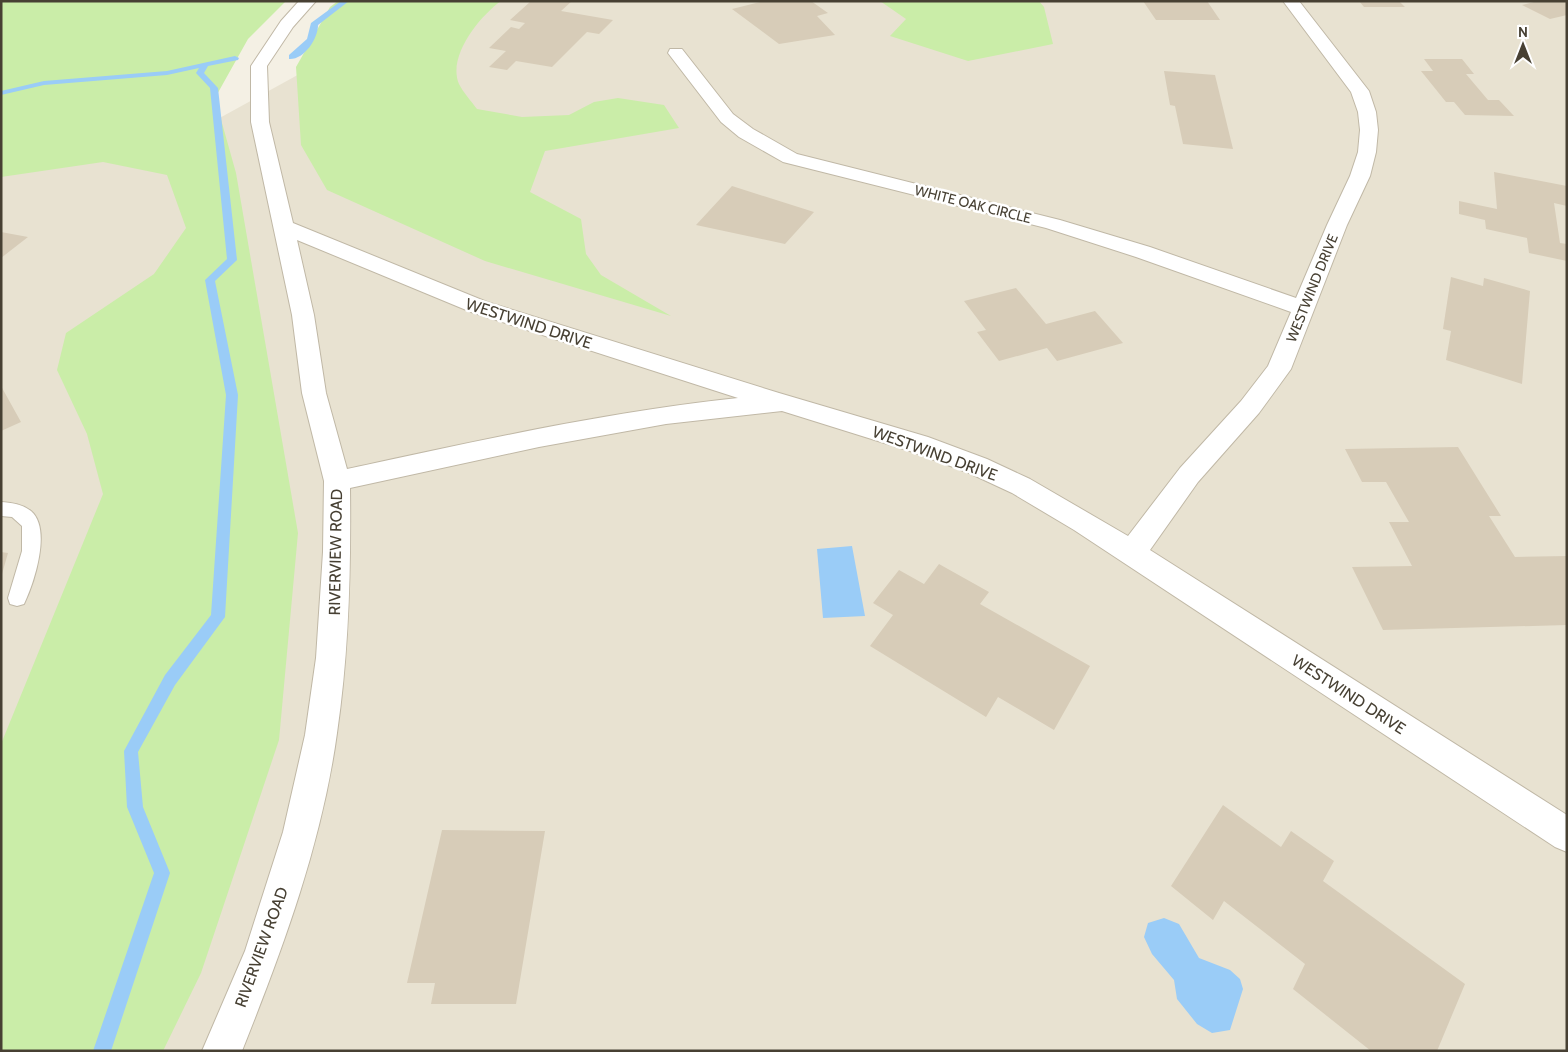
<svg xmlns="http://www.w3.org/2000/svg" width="1568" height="1052" viewBox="0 0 1568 1052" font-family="Cabin,sans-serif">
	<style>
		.residential { fill: #e8e2d1 }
		.green { fill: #caeda8 }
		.water { fill: #9accf7 }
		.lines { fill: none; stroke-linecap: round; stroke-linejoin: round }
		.stream { fill: #9accf7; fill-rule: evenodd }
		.building { fill: #d7ccb8 }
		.lane-casing { stroke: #c0b8a6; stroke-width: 2 }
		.street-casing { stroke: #c0b8a6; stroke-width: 2 }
		.lane { fill: #fff; fill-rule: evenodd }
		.street { fill: #fff; fill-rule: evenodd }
		.labels { text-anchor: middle; stroke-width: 5; stroke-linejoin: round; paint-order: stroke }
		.far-street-label { font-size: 14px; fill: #474033; stroke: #fff }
		.street-label { font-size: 16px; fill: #474033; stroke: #fff }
	</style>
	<rect width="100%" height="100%" fill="#f4f0e4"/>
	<!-- residential -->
	<path class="residential" d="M 432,1 L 1567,1 L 1567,1051 L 1,1051 L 1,161 L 185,137 Z"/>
	<!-- green -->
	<path class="green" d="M 1,1 L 286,1 L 248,39 L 215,98 L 236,173 L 298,533 L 279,740 L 201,973 L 163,1051 L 1,1051 L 1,744 L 103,494 L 87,434 L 57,370 L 66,333 L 154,274 L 186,228 L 167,175 L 103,162 L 1,177 Z
		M 338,1 L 501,1 C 480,16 447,56 459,84 C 463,92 471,101 477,109 L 522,117 L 569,115 L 594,102 L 618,98 L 664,105 L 679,128 L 545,151 L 530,192 L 581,219 L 586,254 L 601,275 L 671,316 L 485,261 L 327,190 L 301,145 L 296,67 L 330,7 Z
		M 880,1 L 1039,1 L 1044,7 L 1053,44 L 968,61 L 890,36 L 906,19 Z"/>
	<!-- water -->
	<path class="water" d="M 852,546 L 865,616 L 823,618 L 817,549 Z
		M 1164,918 L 1179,924 L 1199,958 L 1230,970 L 1240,979 L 1243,989 L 1230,1030 L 1212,1033 L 1197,1024 L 1177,999 L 1174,980 L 1152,954 L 1144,937 L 1148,923 Z"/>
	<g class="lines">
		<!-- stream -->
		<path class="stream" d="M 341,1 L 349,1 L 318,25 C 318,39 304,60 289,59 L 289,55 L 307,39 L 311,23 Z
			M 235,56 L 239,58 L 238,60 L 208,66 L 204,73 L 218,88 L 237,260 L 215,281 L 238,395 L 225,617 L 175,685 L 138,752 L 143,807 L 170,873 L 111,1051 L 93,1051 L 154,873 L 127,807 L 124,751 L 165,675 L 211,615 L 226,395 L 205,280 L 227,259 L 210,88 L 196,73 L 199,68 L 167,75 L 44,85 L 1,95 L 1,91 L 44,81 L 167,71 Z"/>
	</g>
	<!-- building -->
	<path class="building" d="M 531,1 L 572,1 L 561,11 L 613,20 L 599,34 L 587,32 L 552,67 L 516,61 L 507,70 L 489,67 L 506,51 L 489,48 L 511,27 L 519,29 L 525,23 L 510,20 Z
		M 764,1 L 811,1 L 828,13 L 817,16 L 835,35 L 779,44 L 732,9 Z
		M 1143,1 L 1207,1 L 1220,20 L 1156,20 Z
		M 1359,1 L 1399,1 L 1405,7 L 1364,7 Z
		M 1538,1 L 1567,1 L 1567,15 L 1550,19 L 1522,5 Z
		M 1424,59 L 1462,59 L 1474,74 L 1466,74 L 1488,100 L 1499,100 L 1514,116 L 1465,115 L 1454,102 L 1446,102 L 1421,71 L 1433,71 Z
		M 1164,71 L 1215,75 L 1233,149 L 1183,144 L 1175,106 L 1170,105 Z
		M 1494,172 L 1567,186 L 1567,206 L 1554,203 L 1560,243 L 1567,244 L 1567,261 L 1529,253 L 1527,238 L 1486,229 L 1485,220 L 1459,214 L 1459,201 L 1497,209 Z
		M 732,186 L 814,212 L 785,244 L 696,225 Z
		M 1,232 L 28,237 L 1,258 Z
		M 1451,277 L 1483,286 L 1484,278 L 1530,291 L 1522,384 L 1446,360 L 1451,331 L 1443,329 Z
		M 1016,288 L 1046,324 L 1095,311 L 1123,343 L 1057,361 L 1047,348 L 999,361 L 977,332 L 986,330 L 964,301 Z
		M 1,386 L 21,422 L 1,431 Z
		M 1458,447 L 1501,516 L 1489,516 L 1515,557 L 1567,556 L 1567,625 L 1383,630 L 1352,567 L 1412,566 L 1389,522 L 1409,522 L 1386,482 L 1362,482 L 1345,449 Z
		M 1,552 L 8,553 L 2,574 L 1,574 Z
		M 939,564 L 989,592 L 980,604 L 1090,666 L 1054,730 L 998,697 L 986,717 L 870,646 L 893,615 L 873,603 L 899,570 L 924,584 Z
		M 1223,805 L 1281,847 L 1291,831 L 1334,861 L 1323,881 L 1465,984 L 1437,1051 L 1371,1051 L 1293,989 L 1305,964 L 1224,901 L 1213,920 L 1171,886 Z
		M 442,830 L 545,831 L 516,1004 L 431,1004 L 435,983 L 407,983 Z"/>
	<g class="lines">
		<defs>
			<path id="lane" d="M 1,502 C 12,503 22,504 31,511 C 52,529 34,583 24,604 L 17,606 L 10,604 L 8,598 L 22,551 L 22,526 L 12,517 L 1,516 Z"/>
			<path id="street" d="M 299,1 L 316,1 L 293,27 L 267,66 L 269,122 L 293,223 L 487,302 L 779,393 L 928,437 L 987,459 L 1030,479 L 1128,536 L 1180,468 L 1241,401 L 1268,366 L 1291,312 L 1136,257 L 1046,228 L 783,162 L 739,137 L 721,122 L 668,53 L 670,49 L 682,49 L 733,114 L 753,129 L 797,154 L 1060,220 L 1150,247 L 1296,298 L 1327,225 L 1350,176 L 1358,152 L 1360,130 L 1358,112 L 1351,92 L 1283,1 L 1299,1 L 1369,91 L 1376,112 L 1378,130 L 1376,152 L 1370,176 L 1347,225 L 1291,369 L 1259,413 L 1198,482 L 1150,550 L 1567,815 L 1567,852 L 1555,847 L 1074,530 L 1012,493 L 969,473 L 910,451 L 782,411 L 666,424 L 539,447 L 350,488 C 351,570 349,652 337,733 C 322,843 283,948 242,1051 L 202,1051 L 245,951 L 283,832 L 305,735 L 316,658 L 323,552 L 324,481 L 302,393 L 292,315 L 251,122 L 251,66 L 281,21 ZM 297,240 L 471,312 L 738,398 C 606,412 477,441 347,469 L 326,393 L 314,315 Z"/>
		</defs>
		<!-- lane casing -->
		<use href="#lane" class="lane-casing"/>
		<!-- street casing -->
		<use href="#street" class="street-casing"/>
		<!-- lane -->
		<use href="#lane" class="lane"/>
		<!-- street -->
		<use href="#street" class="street"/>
	</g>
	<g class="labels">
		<!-- far-street labels -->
		<g class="far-street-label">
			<text transform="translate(973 204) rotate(14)" y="5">WHITE OAK CIRCLE</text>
			<text transform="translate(1312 288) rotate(-68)" y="5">WESTWIND DRIVE</text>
		</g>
		<!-- street labels -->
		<g class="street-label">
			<text transform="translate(529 323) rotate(18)" y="6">WESTWIND DRIVE</text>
			<text transform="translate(935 453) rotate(20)" y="6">WESTWIND DRIVE</text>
			<text transform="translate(335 552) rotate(-89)" y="6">RIVERVIEW ROAD</text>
			<text transform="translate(1349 694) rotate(33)" y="6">WESTWIND DRIVE</text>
			<text transform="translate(261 947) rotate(-70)" y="6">RIVERVIEW ROAD</text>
		</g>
	</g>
	<!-- border -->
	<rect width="1568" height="1052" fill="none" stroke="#474033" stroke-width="5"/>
	<!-- north arrow -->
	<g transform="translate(1523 45)" stroke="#ffffff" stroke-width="4" paint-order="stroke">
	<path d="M0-4L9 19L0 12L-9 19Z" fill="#474033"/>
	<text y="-8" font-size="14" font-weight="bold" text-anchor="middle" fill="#474033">N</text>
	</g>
</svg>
